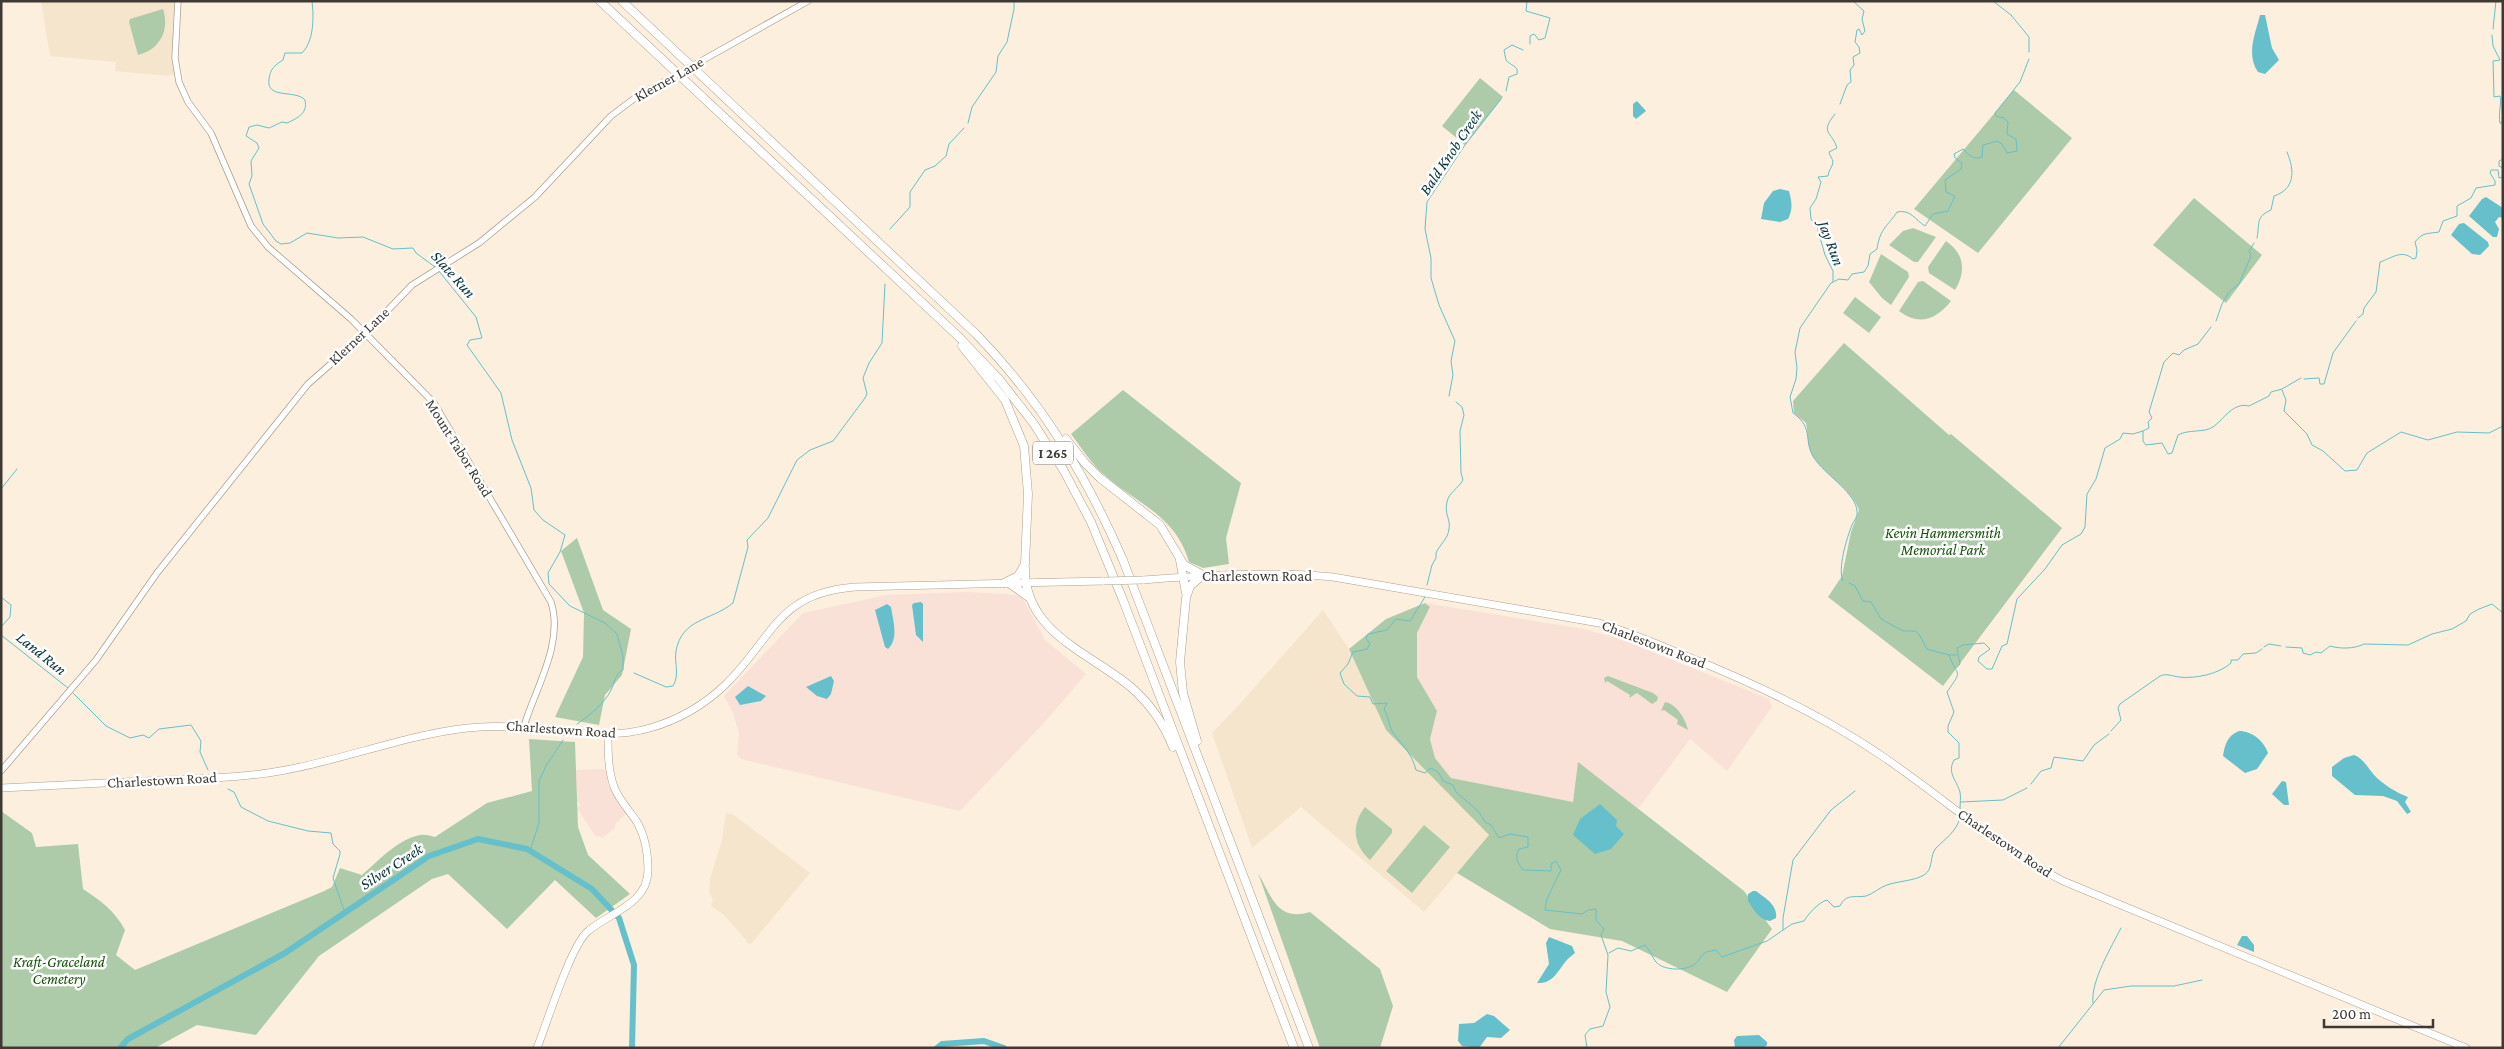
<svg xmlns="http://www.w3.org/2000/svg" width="2504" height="1049" viewBox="0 0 2504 1049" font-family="'Crimson Pro',serif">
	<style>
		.commercial { fill: #fae1d8 }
		.built { fill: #f6e5cd }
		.green { fill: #aecba9 }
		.water { fill: #65c0cb }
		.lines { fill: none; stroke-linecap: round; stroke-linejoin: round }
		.stream { stroke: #65c0cb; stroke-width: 1 }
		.river { stroke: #65c0cb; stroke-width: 6 }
		.minor-casing { stroke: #aba090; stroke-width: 7 }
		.major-casing { stroke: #aba090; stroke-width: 8 }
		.highway-casing { stroke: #aba090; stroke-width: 9 }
		.minor { stroke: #fff; stroke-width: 5.5 }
		.major { stroke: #fff; stroke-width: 7 }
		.highway { stroke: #fff; stroke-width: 8 }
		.minor-bridge-casing { stroke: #aba090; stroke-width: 7; stroke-linecap: butt }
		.major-bridge-casing { stroke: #aba090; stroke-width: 8; stroke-linecap: butt }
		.minor-bridge { stroke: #fff; stroke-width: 5.5 }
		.major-bridge { stroke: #fff; stroke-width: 7 }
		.labels { text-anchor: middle; stroke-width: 5; stroke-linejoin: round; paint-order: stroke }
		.shield { fill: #fefefe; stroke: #78746f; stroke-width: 1 }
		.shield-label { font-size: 14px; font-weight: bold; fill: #3e3932 }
		.street-label { font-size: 15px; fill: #3e3932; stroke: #fefefe }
		.park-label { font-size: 15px; font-style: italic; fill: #165209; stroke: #fefefe }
		.water-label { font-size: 16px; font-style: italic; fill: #043338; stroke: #fefefe }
	</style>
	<rect width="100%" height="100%" fill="#fcefde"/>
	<!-- commercial -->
	<path class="commercial" d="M 968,592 L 1021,595 L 1045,640 L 1086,674 L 1043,724 L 960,811 L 741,759 L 737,755 L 739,734 L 733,713 L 724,696 L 803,613 L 886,595 Z
		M 1426,603 L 1584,629 L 1623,640 L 1769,699 L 1772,707 L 1727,771 L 1690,739 L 1638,809 L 1579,763 L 1573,802 L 1451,778 L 1435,758 L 1430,739 L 1436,711 L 1417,677 L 1417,633 L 1430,608 Z
		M 604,769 L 607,775 L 608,785 L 626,814 L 616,823 L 614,829 L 602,838 L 599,836 L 596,837 L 577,808 L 580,805 L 577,800 L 576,770 Z"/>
	<!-- built -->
	<path class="built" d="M 41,1 L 176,1 L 173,62 L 175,74 L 168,76 L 115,71 L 116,62 L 50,56 Z
		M 1323,610 L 1349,649 L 1386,730 L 1489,835 L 1424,912 L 1301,807 L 1252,848 L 1212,733 L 1238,706 Z
		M 726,813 L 734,815 L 810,873 L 750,945 L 724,915 L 711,906 L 713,901 L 709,891 L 710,879 L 722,840 Z"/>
	<!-- green -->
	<path class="green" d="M 163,9 C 170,30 160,50 138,55 L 129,22 L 130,19 Z
		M 1480,78 L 1503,97 L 1465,145 L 1442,126 Z
		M 2014,90 L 2072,138 L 1978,253 L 1914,209 Z
		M 2194,198 L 2262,255 L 2226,303 L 2153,245 Z
		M 1913,228 L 1936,237 L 1918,262 L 1914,262 L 1889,245 L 1903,231 Z
		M 1946,241 C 1965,254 1966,272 1955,290 L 1929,273 L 1928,267 Z
		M 1881,254 L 1908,272 L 1909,277 L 1891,305 L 1882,298 L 1869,282 Z
		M 1923,281 L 1951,301 C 1936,320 1919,326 1899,311 L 1918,282 Z
		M 1855,297 L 1881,317 L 1869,333 L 1843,313 Z
		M 1844,343 L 1949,435 L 1951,434 L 2062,528 L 1943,686 L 1828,597 L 1842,576 L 1851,532 L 1859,510 C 1850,485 1820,474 1810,450 C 1807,441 1808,432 1806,423 L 1794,413 L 1793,401 Z
		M 1123,390 L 1241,483 L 1226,538 L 1229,564 L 1203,568 L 1189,562 C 1176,515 1135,503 1102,473 C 1091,463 1081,447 1071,434 Z
		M 577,538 L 603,610 L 631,629 L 622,675 L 605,695 L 599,725 L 555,717 L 583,657 L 584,613 L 561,551 Z
		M 1425,603 L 1430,607 L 1417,633 L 1417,677 L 1437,711 L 1430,739 L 1435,758 L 1451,778 L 1573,802 L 1578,762 L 1744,891 L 1772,929 L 1727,992 L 1622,941 L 1550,929 L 1457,873 L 1489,835 L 1386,730 L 1349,649 L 1386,619 Z
		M 1608,676 L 1653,693 L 1658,697 L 1657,701 L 1652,704 L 1637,693 L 1629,698 L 1630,695 L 1607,681 L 1605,683 L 1604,678 Z
		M 1665,702 C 1677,704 1686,720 1688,730 L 1677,724 L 1678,720 L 1664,710 L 1661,711 Z
		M 529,739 L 575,742 L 578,827 L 588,855 L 630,894 L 596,918 L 555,880 L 507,929 L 448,874 L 432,879 L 319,956 L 256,1035 L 197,1025 L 155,1048 L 1,1048 L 1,811 L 32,833 L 36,847 L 78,844 L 83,889 C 100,900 115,911 125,930 L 116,955 L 135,970 L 322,892 L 332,887 L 340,868 L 362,875 C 378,861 398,839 420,835 C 425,834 431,836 435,837 L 487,803 L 532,791 Z
		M 1365,807 L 1392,829 L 1392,833 L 1370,860 C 1353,845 1351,825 1365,807 Z
		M 1424,825 L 1450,847 L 1412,893 L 1386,871 Z
		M 1258,873 C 1272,897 1277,922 1310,912 L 1380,969 L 1393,1006 L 1380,1048 L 1320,1048 Z"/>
	<!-- water -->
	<path class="water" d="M 2260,15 L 2265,15 L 2272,48 L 2279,60 L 2265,74 L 2258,72 C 2246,54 2255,35 2260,15 Z
		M 1637,101 L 1646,111 L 1636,119 L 1633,116 L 1633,104 Z
		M 1780,189 L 1789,191 C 1792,202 1793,209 1788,219 L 1780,222 L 1761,219 L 1764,203 L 1773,191 Z
		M 2486,197 L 2503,208 L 2503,218 L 2499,217 L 2495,222 L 2499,229 L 2497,237 L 2493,237 L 2469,216 L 2482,199 Z
		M 2464,223 L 2488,242 L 2489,246 L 2480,255 L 2472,254 L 2451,235 L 2459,224 Z
		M 921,602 L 923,604 L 923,642 L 916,635 L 912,605 L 914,603 Z
		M 887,604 L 891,607 C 893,620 899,639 888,649 L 885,647 L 875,610 Z
		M 831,676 L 834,681 L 831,694 L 827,699 L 817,696 L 806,687 Z
		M 748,686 L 766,696 L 761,701 L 740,705 L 735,697 Z
		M 2239,731 C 2252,731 2264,741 2268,753 L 2257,769 L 2245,773 L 2223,756 C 2225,744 2227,736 2239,731 Z
		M 2354,755 C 2365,759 2369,771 2377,778 C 2386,786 2397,793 2408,797 L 2405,802 L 2411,812 L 2407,814 L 2397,801 L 2383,796 L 2355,795 L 2332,776 L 2332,767 L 2344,758 Z
		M 2282,781 L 2286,782 L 2289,805 L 2284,805 L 2272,794 Z
		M 1600,804 L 1617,820 L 1616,826 L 1624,834 L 1611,849 L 1595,854 L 1573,835 L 1580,819 Z
		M 1753,891 L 1756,891 C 1765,898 1778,905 1776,918 L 1770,921 C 1759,920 1754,910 1748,901 L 1748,894 Z
		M 2242,936 L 2247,936 L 2254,945 L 2254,952 L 2237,945 Z
		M 1549,937 L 1572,946 L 1575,953 C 1572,956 1568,958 1566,961 C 1557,972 1553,984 1537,983 L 1549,964 L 1546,943 Z
		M 1487,1014 L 1494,1016 L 1510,1030 L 1501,1038 L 1487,1037 L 1479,1048 L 1462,1046 L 1458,1041 L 1459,1024 L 1474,1023 Z
		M 1759,1035 L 1767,1042 L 1767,1045 L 1763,1048 L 1735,1048 L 1734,1040 L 1737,1036 Z"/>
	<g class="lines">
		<!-- stream -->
		<path class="stream" d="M 312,1 C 314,17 314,41 302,53 L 285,53 L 283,60 C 275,65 270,69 269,79 C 266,100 295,89 305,100 C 308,113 298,118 287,123 L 282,122 L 269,128 L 257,125 L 249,127 L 246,136 L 257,143 L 259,148 L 251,161 L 252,176 L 249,184 L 263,224 L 276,241 L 281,244 L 290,243 L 307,233 L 338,238 L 363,237 L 393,249 L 413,248 L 416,253 L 435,267
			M 1527,1 L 1526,11 L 1550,18 L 1545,38 L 1539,40 L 1534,34 L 1530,36 L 1530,44
			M 1993,1 L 2011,15 L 2029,37 L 2029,52
			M 2493,29 L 2496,1
			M 2492,35 L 2493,46 L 2500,60 L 2493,61 L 2494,97 L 2500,96 C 2502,103 2498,113 2500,123 L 2503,123
			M 1506,91 L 1509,77 L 1517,74 C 1519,65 1510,66 1506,60 L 1504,50 L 1512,45 L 1523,50
			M 1840,104 L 1847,85 L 1851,82 L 1850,70 L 1854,65 L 1853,57 L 1860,53 L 1859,47 L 1855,42 L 1857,30 L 1859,29 L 1862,35 L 1865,31 L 1862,19 L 1864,11 L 1853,1
			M 968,123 L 972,107 L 996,72 L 998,56 L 1007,42 L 1014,9 L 1014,1
			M 2503,159 L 2499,161 L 2499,166 L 2503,168
			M 890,229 L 910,207 L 910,192 L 925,170 L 935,166 L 946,156 L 949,144 L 964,128
			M 2257,238 C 2260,224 2255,217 2271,210 L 2274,196 C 2295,189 2295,171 2287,152
			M 438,270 L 476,317 L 482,338 L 470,340 L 467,345 L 501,393 L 512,440 L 531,488 L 534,510 L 543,520 L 565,535 L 560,552 L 548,573 L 549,584 L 570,606 L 605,623 L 617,634 L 623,656 L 623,670
			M 1833,282 L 1833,271 L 1825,255 L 1817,227 L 1811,219 L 1810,208 L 1816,199 L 1821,182 L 1818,177 L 1828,176 C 1828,171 1833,166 1833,162 C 1833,159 1829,155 1829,152 L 1837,148 C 1832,131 1819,134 1835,114
			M 2358,318 L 2363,314 L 2364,308 L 2376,292 L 2380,262 C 2392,258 2402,249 2413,259 L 2416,258 L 2417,250 L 2415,242 C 2423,232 2427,234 2439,232 L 2443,221 L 2457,216 L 2457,206 L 2471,198 L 2476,188 L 2495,185 L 2495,181 L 2490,173 L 2491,170 L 2498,170 L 2499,178 L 2503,177
			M 2216,321 L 2222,304 L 2229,292 L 2239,284 L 2251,256 L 2249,251 L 2254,243
			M 2304,379 L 2319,378 L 2320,384 L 2324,384 L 2333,353 L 2356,321
			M 2282,390 L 2286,400 L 2284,411 L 2307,434 L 2312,445 L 2323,451 L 2345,471 L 2357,470 L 2367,453 L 2401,432 L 2428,440 L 2457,432 L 2489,433 L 2503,426
			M 1449,396 L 1453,375 L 1451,361 L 1455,341 L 1439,305 L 1431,278 L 1431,258 L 1425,229 L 1427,202 L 1465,145 L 1501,99
			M 2143,431 L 2149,428 L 2148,422 L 2152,418 L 2149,412 L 2164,362 L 2173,353 L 2179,355 L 2184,350 L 2198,344 L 2211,327
			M 1,489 L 17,469
			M 1843,581 C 1837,570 1847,537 1852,525 C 1854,520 1858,517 1857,511 C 1856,494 1828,476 1817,462 C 1801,443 1816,429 1793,413 L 1790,397 L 1796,379 L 1797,368 L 1795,352 L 1800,328 L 1831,283 L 1839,279 L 1848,280 L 1852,274 L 1864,272 L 1868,266 L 1870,254 L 1877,249 C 1880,228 1888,226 1897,212 C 1911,209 1915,220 1925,226 L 1933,214 L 1948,211 L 1955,196 L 1946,192 L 1945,180 L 1961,169 L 1962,163 L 1955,158 L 1954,154 L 1963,149 C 1969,155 1973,160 1982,157 L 1983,145 L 1997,141 L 2002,144 L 2007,153 L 2017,151 L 2016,139 L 2007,134 L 2008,122 L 2004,118 L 1996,116 L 1995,113 L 2020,82 L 2029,59
			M 1849,583 L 1855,586 L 1863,601 L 1871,602 L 1881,619 L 1903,631 L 1915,631 L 1919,634 L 1927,649 L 1949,655 C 1957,678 1964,668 1947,692 L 1954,712 L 1948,726 L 1948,732 L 1959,743 L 1959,758 L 1954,760 C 1947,773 1956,779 1960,792 C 1961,797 1960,804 1960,809
			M 1427,585 L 1432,565 L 1436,558 L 1436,553 C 1440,544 1448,539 1449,529 C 1451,520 1444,514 1447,502 C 1449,492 1458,489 1463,480 L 1461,473 L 1460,431 L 1464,415 L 1462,407 L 1456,402
			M 1,597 L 11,605 L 10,617 L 1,627
			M 1425,597 L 1410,621 L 1396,619 L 1387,630 L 1368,634 L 1366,638 L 1370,644 L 1367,649 L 1353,652 L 1348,664 L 1340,673 L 1344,684 L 1357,696 L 1370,697 L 1373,704 L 1387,703 L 1384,709 C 1389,717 1389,728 1394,734 C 1404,747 1412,754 1416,770 L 1425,773 L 1431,768 L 1439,773 L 1443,781 L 1453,785 L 1456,792 L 1479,812 L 1485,822 L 1491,825 L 1499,838 L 1510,834 L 1528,837 L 1528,847 L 1519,849 C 1514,858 1518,863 1523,870 L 1551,871 L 1551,864 L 1556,861 L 1561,870 L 1547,899 L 1545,910 L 1582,914 L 1588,910 L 1596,909 L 1596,920 L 1604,929 L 1601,935 L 1608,955 L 1606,992 L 1610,1007 L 1603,1026 L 1590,1029 L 1585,1035 L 1587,1048
			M 1,635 L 68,688
			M 2264,647 L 2269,644 L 2281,646
			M 2286,647 L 2302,648 L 2303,653 L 2310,655 L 2316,652 L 2321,653 L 2330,646 C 2340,649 2354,649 2364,644 L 2408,645 L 2432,634 L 2452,629 L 2466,621 L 2470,614 L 2479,609 L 2492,604 L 2503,613
			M 1949,655 L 1957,655
			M 1957,667 L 1960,664 L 1957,648 L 1963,645 L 1984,643 L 1990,649 L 1979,657 L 1978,661 L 1987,669 L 1992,669 L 2002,646 L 2007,644 L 2017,599 L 2045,569 L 2062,545 L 2081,534 L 2085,527 L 2087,494 L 2096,479 L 2105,448 L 2120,439 L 2123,433 L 2133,434 L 2143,431 L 2143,441 L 2146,445 L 2162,443 L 2168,454 L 2172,453 L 2178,435 C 2189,429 2204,433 2213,427 C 2224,419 2233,402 2249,406 L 2269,396 L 2271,392 L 2282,389 L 2301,378
			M 634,673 L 666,687 L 673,686 C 680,674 674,664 676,651 C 682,618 711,621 733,603 L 748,547 L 747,540 L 768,518 L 797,460 L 810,450 L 833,441 L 865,398 L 867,394 L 863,378 L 869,363 L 882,343 L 885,284
			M 73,693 L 106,726 L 130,738 L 143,735 L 149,738 L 159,729 L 191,725 L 201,741 L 200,752 L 208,770
			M 577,724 C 589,716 605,703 611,690 C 615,682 614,677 622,670
			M 2111,731 L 2121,720 L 2118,708 L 2120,704 L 2160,676 C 2167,673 2171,676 2179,677 C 2195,679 2219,674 2231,663 L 2231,660 L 2238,660 L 2243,654 L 2256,653 L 2262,649
			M 2031,784 L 2041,771 L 2051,768 L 2054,757 L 2083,761 L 2094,745 L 2109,734
			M 228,789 L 234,792 L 241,807 L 268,821 L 308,831 L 331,833 L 333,844 L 340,851 L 340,854 L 333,878 L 345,913
			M 1961,802 L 2003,800 L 2027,788
			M 530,851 L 539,823 L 539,781 L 546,766 L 563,740
			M 1783,930 L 1783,918 L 1793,860 L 1831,810 L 1855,791
			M 1609,953 L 1618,948 L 1631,951 L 1645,945 C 1650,950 1652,957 1656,962 C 1664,971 1686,971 1695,964 C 1699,961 1701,955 1706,952 L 1716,950 L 1722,957 L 1767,941 L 1792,924 L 1804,921 C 1808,914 1819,902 1827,900 L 1834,907 L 1840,906 C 1846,893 1855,898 1866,896 C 1873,894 1880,887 1887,885 C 1898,881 1914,881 1924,875 C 1934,869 1929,856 1936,848 C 1946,838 1956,832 1960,818
			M 2093,1003 C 2090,982 2112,946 2121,928
			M 2058,1048 L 2104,990 L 2131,986 L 2174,986 L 2202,980"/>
		<!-- river -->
		<path class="river" d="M 120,1048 L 128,1039 L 285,953 L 429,856 L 478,839 L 527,849 L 592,889 L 619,918 L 634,965 L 632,1048
			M 937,1048 L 942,1044 L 984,1041 L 1004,1048"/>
		<defs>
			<path id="minor" d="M 178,1 L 175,58 L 179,82 L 188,102 L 211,133 L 251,226 L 268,247 L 351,319 L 434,403 L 551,602 C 564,643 536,687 524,726
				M 703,60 L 808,1
				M 1,771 L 96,660 L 157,573 L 308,384 L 366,333 L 412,285 L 479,243 L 535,197 L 611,116 L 639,95 L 669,79"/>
			<path id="major" d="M 1143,580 C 1206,575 1270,571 1333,577 L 1599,623 C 1630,632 1660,645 1691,658 C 1758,685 1822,715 1882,756 C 1943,797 1998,848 2063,881 L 2466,1048
				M 1,788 C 56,785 111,783 166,780 C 204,778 242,778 280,771 C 344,760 404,735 468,728 C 529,720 591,745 650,728 C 678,720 704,705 725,685 C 773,639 776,593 855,587 L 1104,581
				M 537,1048 C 547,1023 570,948 587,932 C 608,913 648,905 648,870 C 648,854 645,836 637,822 C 629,810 619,800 614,787 C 608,770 608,752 608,734"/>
			<path id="highway" d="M 600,1 L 959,337 L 999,379 L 1034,424 L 1064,471 L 1091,522 L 1123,600 L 1294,1048
				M 622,1 L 976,334 C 1041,401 1086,475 1123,560 L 1309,1048
				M 962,346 L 1005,400 L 1024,446 L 1028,494 L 1025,564 L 1018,576 L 1004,583
				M 1066,439 L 1085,463 L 1100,478 L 1160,525 L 1184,565 L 1203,575 L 1190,586 L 1186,598 L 1180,662 L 1183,693 L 1197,741
				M 1180,560 L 1186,593
				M 1025,568 C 1024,633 1091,653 1132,688 C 1150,704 1164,724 1173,747
				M 1009,583 L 1030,598"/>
		</defs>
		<!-- minor casing -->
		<use href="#minor" class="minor-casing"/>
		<!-- major casing -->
		<use href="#major" class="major-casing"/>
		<!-- highway casing -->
		<use href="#highway" class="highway-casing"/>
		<!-- minor -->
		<use href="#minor" class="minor"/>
		<!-- major -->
		<use href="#major" class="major"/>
		<!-- highway -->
		<use href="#highway" class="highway"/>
		<defs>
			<path id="minor-bridge" d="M 669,79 L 703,60"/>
			<path id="major-bridge" d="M 1104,581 L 1143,580"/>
		</defs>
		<!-- minor-bridge casing -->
		<use href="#minor-bridge" class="minor-bridge-casing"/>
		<!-- major-bridge casing -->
		<use href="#major-bridge" class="major-bridge-casing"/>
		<!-- minor-bridge -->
		<use href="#minor-bridge" class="minor-bridge"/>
		<!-- major-bridge -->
		<use href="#major-bridge" class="major-bridge"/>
	</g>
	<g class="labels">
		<!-- shield labels -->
		<rect class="shield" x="1033" y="441.5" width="40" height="23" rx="4"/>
		<g class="shield-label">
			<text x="1053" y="458">I 265</text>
		</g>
		<!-- street labels -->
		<g class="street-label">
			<text transform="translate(669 79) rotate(-29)" y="5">Klerner Lane</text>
			<text transform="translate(359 336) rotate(-43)" y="5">Klerner Lane</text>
			<text transform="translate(459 448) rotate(58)" y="5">Mount Tabor Road</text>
			<text x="1257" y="581">Charlestown Road</text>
			<text transform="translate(1654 644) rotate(21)" y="5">Charlestown Road</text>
			<text transform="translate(561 729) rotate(4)" y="5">Charlestown Road</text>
			<text transform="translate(162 780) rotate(-3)" y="5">Charlestown Road</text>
			<text transform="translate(2005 843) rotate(34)" y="5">Charlestown Road</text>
		</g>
		<!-- park labels -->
		<g class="park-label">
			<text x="1943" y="538">Kevin Hammersmith<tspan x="1943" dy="17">Memorial Park</tspan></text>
			<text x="59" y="967">Kraft-Graceland<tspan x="59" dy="17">Cemetery</tspan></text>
		</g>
		<!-- water labels -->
		<g class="water-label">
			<text transform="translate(1450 152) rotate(-56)" y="6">Bald Knob Creek</text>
			<text transform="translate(1832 243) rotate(69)" y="6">Jay Run</text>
			<text transform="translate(454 274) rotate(48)" y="6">Slate Run</text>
			<text transform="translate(42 653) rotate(39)" y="6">Land Run</text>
			<text transform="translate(391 866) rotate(-33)" y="6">Silver Creek</text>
		</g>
	</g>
	<!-- border -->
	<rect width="2504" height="1049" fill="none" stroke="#3e3932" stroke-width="5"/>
	<!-- scale -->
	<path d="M2324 1019v8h109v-8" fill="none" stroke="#3e3932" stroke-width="2.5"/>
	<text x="2332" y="1019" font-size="15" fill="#3e3932" stroke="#fefefe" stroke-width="4" paint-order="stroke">200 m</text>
</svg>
